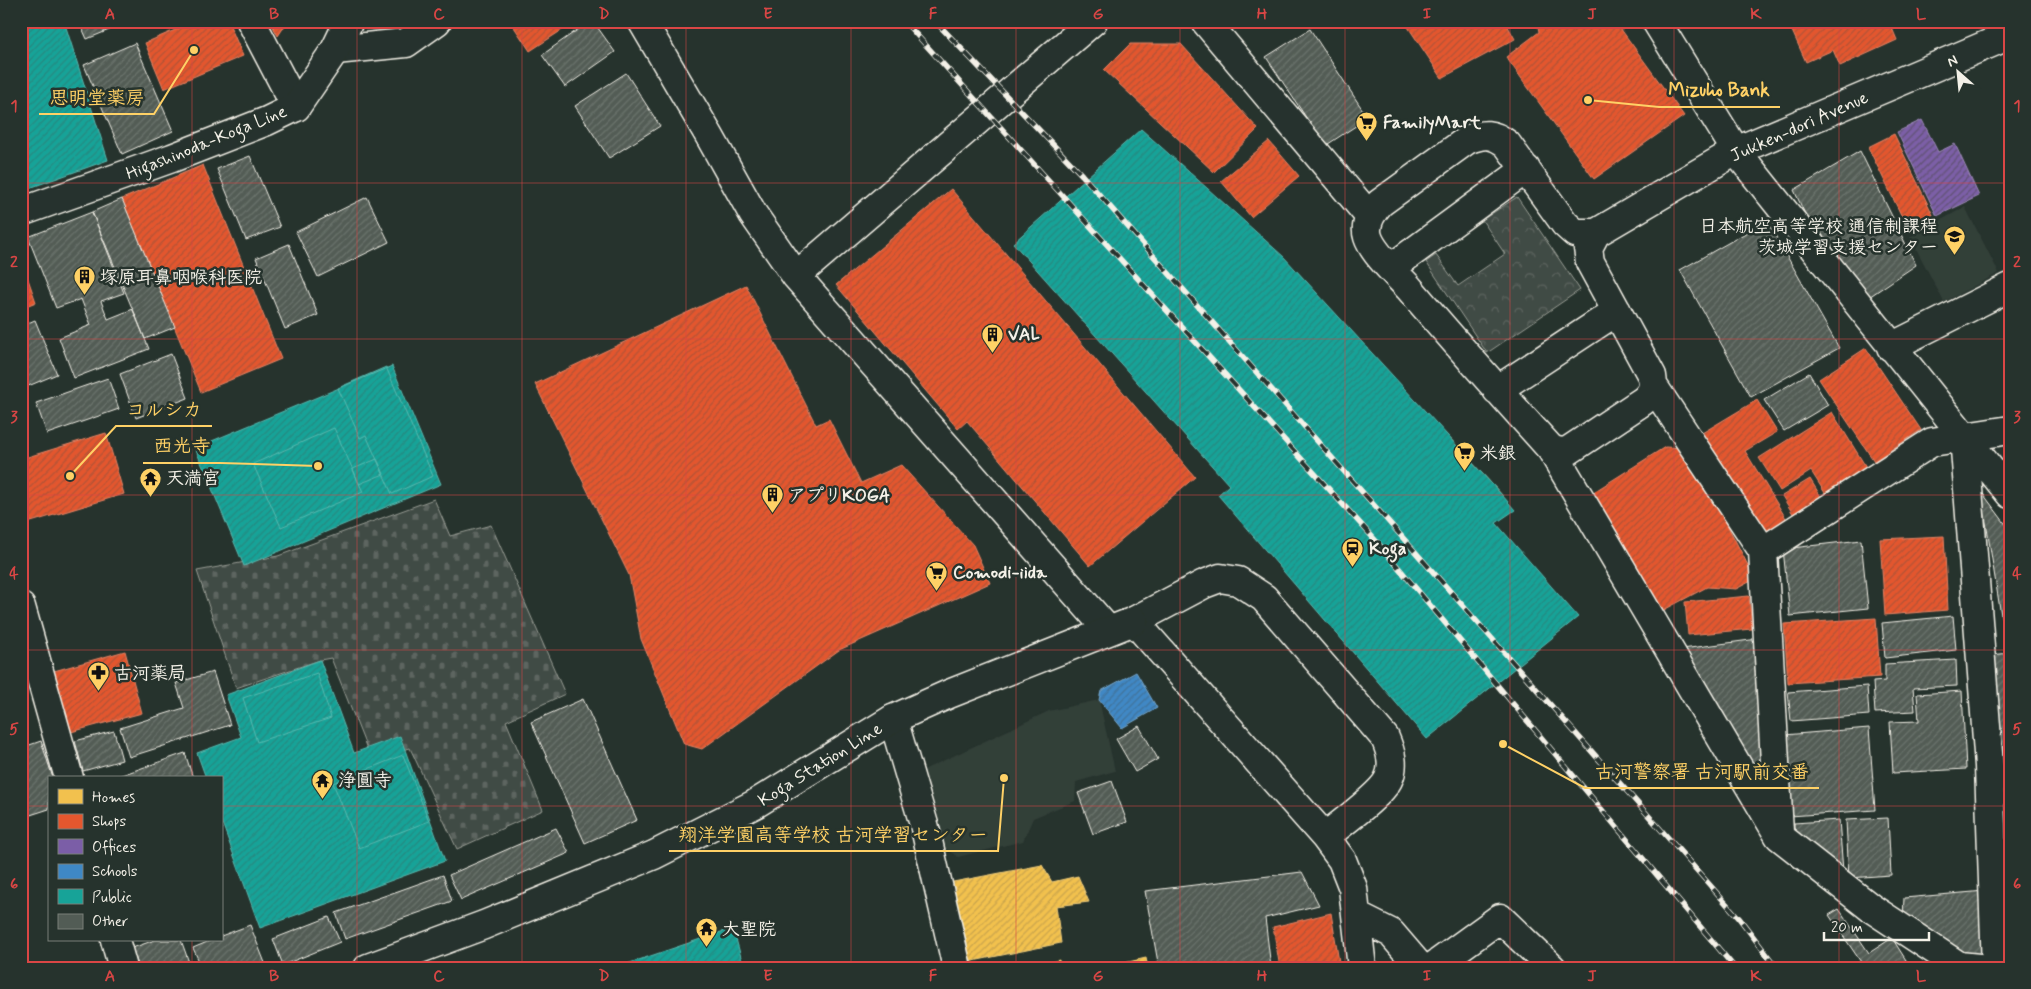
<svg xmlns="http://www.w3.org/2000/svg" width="2031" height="989" viewBox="0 0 2031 989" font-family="Mynerve,'Klee One',sans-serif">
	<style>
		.built { fill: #333f39 }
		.forest { fill: url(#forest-crowns); stroke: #9a9e96 }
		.cemetery { fill: url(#cemetery-stones); stroke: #9a9e96 }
		.homes { fill: url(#homes-hatch); stroke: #f3cf7c }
		.shops { fill: url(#shops-hatch); stroke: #e98566 }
		.offices { fill: url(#offices-hatch); stroke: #9f8aba }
		.schools { fill: url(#schools-hatch); stroke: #75a8d0 }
		.public { fill: url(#public-hatch); stroke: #59bab0 }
		.building { fill: url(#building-hatch); stroke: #f4f1e8 }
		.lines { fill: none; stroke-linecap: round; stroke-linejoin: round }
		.minor-casing { stroke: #f4f1e8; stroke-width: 31 }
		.major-casing { stroke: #f4f1e8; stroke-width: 31 }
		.minor { stroke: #26332d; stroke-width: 28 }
		.major { stroke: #26332d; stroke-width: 28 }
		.rail-casing { stroke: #f4f1e8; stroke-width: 5.5 }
		.rail { stroke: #26332d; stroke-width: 4; stroke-dasharray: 11; stroke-linecap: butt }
		.grid { fill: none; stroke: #da4645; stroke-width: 1; stroke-opacity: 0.55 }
		.labels { text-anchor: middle; stroke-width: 5; stroke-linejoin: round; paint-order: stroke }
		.poi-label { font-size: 18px; font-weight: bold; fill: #f4f1e8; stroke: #26332d; text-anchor: start }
		.street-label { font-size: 18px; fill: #f4f1e8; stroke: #26332d }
		.leader { fill: none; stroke: #ffd166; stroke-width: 2 }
		.callout-dot { fill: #ffd166; stroke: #26332d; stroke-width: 2 }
		.callout-label { font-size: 19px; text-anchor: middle; font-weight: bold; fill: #ffd166; stroke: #26332d; stroke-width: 5; stroke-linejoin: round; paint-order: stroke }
		.neatline { fill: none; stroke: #da4645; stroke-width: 2 }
		.grid-label { font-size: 16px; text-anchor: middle; font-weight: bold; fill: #da4645 }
	</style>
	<defs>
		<pattern id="forest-crowns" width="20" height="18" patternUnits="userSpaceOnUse" patternTransform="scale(1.25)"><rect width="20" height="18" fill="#414b45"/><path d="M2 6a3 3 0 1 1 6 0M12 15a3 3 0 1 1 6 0" fill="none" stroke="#5d6560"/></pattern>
		<pattern id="cemetery-stones" width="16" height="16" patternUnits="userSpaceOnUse" patternTransform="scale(1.25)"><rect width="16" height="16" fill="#414b45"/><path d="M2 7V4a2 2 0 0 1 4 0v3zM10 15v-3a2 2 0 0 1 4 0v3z" fill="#5d6560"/></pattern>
		<pattern id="homes-hatch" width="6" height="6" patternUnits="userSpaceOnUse" patternTransform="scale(1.25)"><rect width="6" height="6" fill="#f2c14e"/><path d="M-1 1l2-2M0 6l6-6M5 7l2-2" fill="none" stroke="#c8a34c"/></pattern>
		<pattern id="shops-hatch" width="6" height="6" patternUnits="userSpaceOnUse" patternTransform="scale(1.25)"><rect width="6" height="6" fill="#e4572e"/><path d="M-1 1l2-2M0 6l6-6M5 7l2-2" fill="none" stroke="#ae5236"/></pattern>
		<pattern id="offices-hatch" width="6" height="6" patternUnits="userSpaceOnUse" patternTransform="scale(1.25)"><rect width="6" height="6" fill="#7b5ea7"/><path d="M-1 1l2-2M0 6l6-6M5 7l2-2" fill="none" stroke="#605272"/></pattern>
		<pattern id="schools-hatch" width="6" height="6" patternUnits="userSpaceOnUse" patternTransform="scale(1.25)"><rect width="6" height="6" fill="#3f88c5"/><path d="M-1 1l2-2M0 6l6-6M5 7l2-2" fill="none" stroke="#427299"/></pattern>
		<pattern id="public-hatch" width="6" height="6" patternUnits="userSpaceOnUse" patternTransform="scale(1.25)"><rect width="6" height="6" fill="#17a398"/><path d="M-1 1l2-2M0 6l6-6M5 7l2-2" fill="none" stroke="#26887f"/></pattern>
		<pattern id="building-hatch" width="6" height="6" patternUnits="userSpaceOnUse" patternTransform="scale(1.25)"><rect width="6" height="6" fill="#525c55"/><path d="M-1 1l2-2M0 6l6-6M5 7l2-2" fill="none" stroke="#6c746d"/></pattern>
	</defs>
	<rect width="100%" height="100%" fill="#26332d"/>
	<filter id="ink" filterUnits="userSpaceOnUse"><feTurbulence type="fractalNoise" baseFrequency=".02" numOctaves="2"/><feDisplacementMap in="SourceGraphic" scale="10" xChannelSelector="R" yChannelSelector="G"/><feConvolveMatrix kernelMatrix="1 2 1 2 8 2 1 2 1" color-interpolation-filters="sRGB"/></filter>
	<g filter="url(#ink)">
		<!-- built -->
		<path class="built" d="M 1965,207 L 1999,273 L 1944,302 L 1910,237 Z
			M 1099,700 L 1115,771 L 1076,782 L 1075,801 L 1033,818 L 1023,841 L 958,857 L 942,846 L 917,773 L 1049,711 Z"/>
		<!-- forest -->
		<path class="forest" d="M 1517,197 L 1580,290 L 1487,353 L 1426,262 L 1436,255 L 1458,286 L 1505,254 L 1482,220 Z"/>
		<!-- cemetery -->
		<path class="cemetery" d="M 434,499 L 450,536 L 491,525 L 565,694 L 506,721 L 543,810 L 457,849 L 410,748 L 371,759 L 331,658 L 320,660 L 236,688 L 197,571 L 278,556 Z"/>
		<!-- homes -->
		<path class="homes" d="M 1042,865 L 1052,882 L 1078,876 L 1089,902 L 1056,906 L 1061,943 L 968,962 L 948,883 Z
			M 1146,958 L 1148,968 L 1102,968 Z
			M 1059,960 L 1060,968 L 1031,968 Z"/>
		<!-- shops -->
		<path class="shops" d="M 196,21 L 228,21 L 243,56 L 164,89 L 145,43 Z
			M 270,21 L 288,21 L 278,36 Z
			M 510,21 L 576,21 L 530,51 Z
			M 1404,21 L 1505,21 L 1515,39 L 1442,78 Z
			M 1537,21 L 1615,21 L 1684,116 L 1594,179 L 1506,57 L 1539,32 Z
			M 1790,21 L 1889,21 L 1897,40 L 1840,66 L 1833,50 L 1806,62 L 1788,22 Z
			M 1130,44 L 1181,44 L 1258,129 L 1214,172 L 1104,70 Z
			M 1894,134 L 1933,215 L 1907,227 L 1868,147 Z
			M 1269,141 L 1299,176 L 1251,217 L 1221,181 Z
			M 203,165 L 281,359 L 201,392 L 122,199 Z
			M 951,189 L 1195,477 L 1090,566 L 967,421 L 958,429 L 836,285 Z
			M 1270,245 L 1307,282 L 1290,311 L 1249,269 Z
			M 21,259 L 36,302 L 21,308 Z
			M 746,285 L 816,425 L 829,419 L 861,483 L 901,465 L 973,545 L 990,583 L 839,650 L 702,749 L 684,744 L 641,639 L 629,575 L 535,384 Z
			M 1866,348 L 1921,430 L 1874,461 L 1819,379 Z
			M 1757,400 L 1777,432 L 1745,451 L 1787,520 L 1763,534 L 1702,433 Z
			M 1832,412 L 1866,467 L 1825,493 L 1811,471 L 1780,491 L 1759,458 Z
			M 106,433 L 124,494 L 21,525 L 21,459 Z
			M 1445,433 L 1502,495 L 1483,511 L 1426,450 Z
			M 1665,447 L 1683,448 L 1696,464 L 1755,579 L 1736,589 L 1707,587 L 1658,613 L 1592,493 Z
			M 1810,479 L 1823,500 L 1795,517 L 1782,496 Z
			M 1944,536 L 1948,610 L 1885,615 L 1880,539 Z
			M 1749,596 L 1752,629 L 1688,635 L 1685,602 Z
			M 1876,618 L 1880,677 L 1788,683 L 1784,624 Z
			M 125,651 L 142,713 L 71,732 L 54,671 Z
			M 1331,913 L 1340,968 L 1280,968 L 1273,927 Z"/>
		<!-- offices -->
		<path class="offices" d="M 1922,120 L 1938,152 L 1955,144 L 1979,196 L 1937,216 L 1897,132 Z"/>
		<!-- schools -->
		<path class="schools" d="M 1136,672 L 1157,708 L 1122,728 L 1099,700 L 1101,691 Z"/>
		<!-- public -->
		<path class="public" d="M 21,21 L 64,21 L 108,160 L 21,191 Z
			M 1141,129 L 1284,257 L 1502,495 L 1515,510 L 1496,523 L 1578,617 L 1427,739 L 1218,495 L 1229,485 L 1013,243 Z
			M 392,366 L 441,484 L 244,566 L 195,448 Z
			M 386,367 L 433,476 L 392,494 L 366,435 L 360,438 L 338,388 Z
			M 334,428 L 363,492 L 281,527 L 253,464 Z
			M 377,459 L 384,474 L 359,484 L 353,469 Z
			M 320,660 L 354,753 L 400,736 L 445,861 L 260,928 L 221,820 L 221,778 L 206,778 L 197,753 L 241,737 L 226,695 Z
			M 317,673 L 331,718 L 257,742 L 243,698 Z
			M 403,755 L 429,821 L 359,848 L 333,783 Z
			M 733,928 L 744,968 L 615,968 Z"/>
		<!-- building -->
		<path class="building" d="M 79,21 L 123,21 L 124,24 L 87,39 Z
			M 590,21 L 593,21 L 615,52 L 565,87 L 542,55 Z
			M 1310,29 L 1368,118 L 1325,146 L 1266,57 Z
			M 135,43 L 173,131 L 122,154 L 84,65 Z
			M 626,73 L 660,126 L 609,158 L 575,106 Z
			M 1860,151 L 1916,265 L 1866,299 L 1816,238 L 1794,190 Z
			M 250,156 L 280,227 L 246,240 L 217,169 Z
			M 367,197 L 389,242 L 318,277 L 296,232 Z
			M 122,199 L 175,327 L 145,339 L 92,212 Z
			M 92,212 L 124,293 L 101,301 L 108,319 L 133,309 L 149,349 L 74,378 L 59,338 L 91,325 L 81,299 L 56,308 L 28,237 Z
			M 1767,221 L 1839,348 L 1751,397 L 1680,270 Z
			M 289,244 L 318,315 L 285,329 L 256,258 Z
			M 35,320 L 57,374 L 21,389 L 21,326 Z
			M 171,354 L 188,398 L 136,418 L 120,374 Z
			M 1809,373 L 1828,405 L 1784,431 L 1764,400 Z
			M 108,378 L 119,409 L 47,434 L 36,403 Z
			M 1981,491 L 2010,530 L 2010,640 L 2005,640 Z
			M 1861,540 L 1868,608 L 1790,616 L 1783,549 Z
			M 1953,616 L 1956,650 L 1885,658 L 1882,623 Z
			M 1758,639 L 1767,805 L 1682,649 Z
			M 2010,653 L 2010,767 L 2002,768 L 1991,655 Z
			M 1956,660 L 1957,686 L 1913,688 L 1915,711 L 1875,713 L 1873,682 L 1885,681 L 1885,664 Z
			M 213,672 L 230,725 L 129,757 L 120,728 L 184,708 L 176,683 Z
			M 1867,686 L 1869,715 L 1791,721 L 1788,692 Z
			M 1962,691 L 1966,769 L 1893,773 L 1890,722 L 1919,721 L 1917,694 Z
			M 583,699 L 637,820 L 585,843 L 531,722 Z
			M 1139,726 L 1158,759 L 1135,772 L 1116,739 Z
			M 1869,728 L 1875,810 L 1790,816 L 1784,735 Z
			M 114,731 L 122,760 L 83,771 L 75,741 Z
			M 41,741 L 53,778 L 49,778 L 49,809 L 21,818 L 21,748 Z
			M 185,753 L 193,778 L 113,778 Z
			M 2003,778 L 2010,778 L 2010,818 L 2005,818 Z
			M 1112,781 L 1127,822 L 1093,834 L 1078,793 Z
			M 1888,818 L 1891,875 L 1849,878 L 1846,820 Z
			M 1839,820 L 1843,871 L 1794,835 L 1794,823 Z
			M 2002,823 L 2010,823 L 2010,862 L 2004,862 Z
			M 556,828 L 569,853 L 461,900 L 449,875 Z
			M 1302,872 L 1319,905 L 1265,918 L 1271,968 L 1159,968 L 1145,891 Z
			M 443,875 L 452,901 L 345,939 L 336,913 Z
			M 2006,877 L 2010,877 L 2009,947 Z
			M 1985,891 L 1987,956 L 1963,958 L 1903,917 L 1904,898 Z
			M 1839,909 L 1869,953 L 1892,938 L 1911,968 L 1865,968 L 1829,915 Z
			M 329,917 L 340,942 L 283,965 L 273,939 Z
			M 250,925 L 267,968 L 202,968 L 193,948 L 212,940 L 221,940 L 221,936 Z
			M 155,940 L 181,940 L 191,968 L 139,968 L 132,948 Z"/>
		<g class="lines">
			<defs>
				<path id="minor" d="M 251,21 L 296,107
					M 642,21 L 710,137 L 753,214 L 796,276 L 1108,630
					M 1205,21 L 1370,217
					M 1656,21 L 1736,151 L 2010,494
					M 335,50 L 406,43 L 437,21
					M 1596,233 L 1588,248 L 1590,262 L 1652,376 C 1654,388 1652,393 1643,401 L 1568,451 L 1560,452 L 1551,449 C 1503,396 1455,342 1409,288 C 1397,275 1373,253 1368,237 C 1364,225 1372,212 1380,203 L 1467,140 C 1483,133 1493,133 1507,144 L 1565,224 L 1575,233 L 1596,233 L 1736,151 L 2010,35
					M 1391,268 L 1526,169
					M 796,276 L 1093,21
					M 1891,347 L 2010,287
					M 1654,387 L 1763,551 L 1779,832
					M 1497,390 L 1617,311
					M 1964,436 L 1989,766 L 1996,968
					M 1551,449 L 1779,836 L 1871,908 L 1959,966 L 1979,968
					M 1763,551 L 1932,442 L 2010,430
					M 21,607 L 69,778
					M 893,719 L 925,828 L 957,968
					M 1325,837 C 1340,824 1380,796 1388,780 C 1395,766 1391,752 1385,738 L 1264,598 L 1238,581 L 1220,578 L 1204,584 L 1134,621 L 1325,837 L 1342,860 L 1353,888 L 1362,968
					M 1357,916 L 1391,933 L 1421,968
					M 115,940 L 123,968
					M 1431,968 L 1500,918 L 1552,968"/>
				<path id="major" d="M 21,212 L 172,158 L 267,121 L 296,107 L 335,50 L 349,21
					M 368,968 L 484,925 L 654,855 L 755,804 L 893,719 L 949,694 L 1134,621"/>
			</defs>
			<!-- minor casing -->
			<use href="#minor" class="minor-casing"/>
			<!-- major casing -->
			<use href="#major" class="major-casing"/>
			<!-- minor -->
			<use href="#minor" class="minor"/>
			<!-- major -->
			<use href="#major" class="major"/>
			<defs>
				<path id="rail" d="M 904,21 L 1377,542 L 1735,968
					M 935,21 L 1082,175 L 1739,918 L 1777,968"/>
			</defs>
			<!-- rail casing -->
			<use href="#rail" class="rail-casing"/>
			<!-- rail -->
			<use href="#rail" class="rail"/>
		</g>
	</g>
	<!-- grid -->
	<path class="grid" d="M 192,21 L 192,778M 357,21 L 357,968M 522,21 L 522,968M 686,21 L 686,968M 851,21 L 851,968M 1016,21 L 1016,968M 1180,21 L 1180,968M 1345,21 L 1345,968M 1510,21 L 1510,968M 1674,21 L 1674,968M 1839,21 L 1839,968M 21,183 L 2010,183M 21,339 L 2010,339M 21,495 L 2010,495M 21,650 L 2010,650M 21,806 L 49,806M 221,806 L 2010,806M 192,940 L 192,968"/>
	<!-- icons -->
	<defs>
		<symbol id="supermarket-pin" viewBox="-11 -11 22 30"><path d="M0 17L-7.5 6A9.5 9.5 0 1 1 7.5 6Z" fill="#ffd166" stroke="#26332d"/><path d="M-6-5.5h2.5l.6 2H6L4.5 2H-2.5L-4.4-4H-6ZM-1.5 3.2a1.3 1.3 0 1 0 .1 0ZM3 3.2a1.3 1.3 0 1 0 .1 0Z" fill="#111"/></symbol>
		<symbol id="university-pin" viewBox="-11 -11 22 30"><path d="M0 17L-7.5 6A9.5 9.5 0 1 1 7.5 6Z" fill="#ffd166" stroke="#26332d"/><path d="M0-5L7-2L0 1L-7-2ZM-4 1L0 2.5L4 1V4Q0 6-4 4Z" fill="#111"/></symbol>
		<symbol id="building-pin" viewBox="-11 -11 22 30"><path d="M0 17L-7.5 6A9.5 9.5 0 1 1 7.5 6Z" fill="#ffd166" stroke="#26332d"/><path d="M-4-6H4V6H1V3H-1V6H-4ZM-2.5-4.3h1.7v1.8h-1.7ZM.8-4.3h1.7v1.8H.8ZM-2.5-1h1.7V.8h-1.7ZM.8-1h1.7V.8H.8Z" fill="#111"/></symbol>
		<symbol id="temple-pin" viewBox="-11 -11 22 30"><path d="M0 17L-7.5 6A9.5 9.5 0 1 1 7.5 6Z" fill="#ffd166" stroke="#26332d"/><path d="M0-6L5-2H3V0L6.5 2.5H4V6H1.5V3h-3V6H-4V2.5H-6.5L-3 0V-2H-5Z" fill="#111"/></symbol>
		<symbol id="station-pin" viewBox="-11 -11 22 30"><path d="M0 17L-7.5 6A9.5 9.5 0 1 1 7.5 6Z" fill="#ffd166" stroke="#26332d"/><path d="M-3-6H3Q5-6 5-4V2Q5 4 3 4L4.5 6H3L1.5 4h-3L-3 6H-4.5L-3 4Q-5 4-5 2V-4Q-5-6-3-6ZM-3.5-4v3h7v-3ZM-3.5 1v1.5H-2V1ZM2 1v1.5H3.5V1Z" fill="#111"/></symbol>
		<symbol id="pharmacy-pin" viewBox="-11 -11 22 30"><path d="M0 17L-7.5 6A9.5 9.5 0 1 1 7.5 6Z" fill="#ffd166" stroke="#26332d"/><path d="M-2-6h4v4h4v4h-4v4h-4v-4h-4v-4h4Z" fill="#111"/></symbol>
	</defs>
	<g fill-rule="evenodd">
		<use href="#supermarket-pin" x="1354" y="110" width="25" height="34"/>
		<use href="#university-pin" x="1942" y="224" width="25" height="34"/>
		<use href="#building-pin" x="72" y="264" width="25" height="34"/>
		<use href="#building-pin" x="980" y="322" width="25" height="34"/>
		<use href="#supermarket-pin" x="1452" y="440" width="25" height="34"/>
		<use href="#temple-pin" x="138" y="466" width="25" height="34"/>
		<use href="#building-pin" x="760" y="482" width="25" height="34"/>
		<use href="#station-pin" x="1340" y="536" width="25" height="34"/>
		<use href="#supermarket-pin" x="924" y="560" width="25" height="34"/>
		<use href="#pharmacy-pin" x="86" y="660" width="25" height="34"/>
		<use href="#temple-pin" x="310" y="768" width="25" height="34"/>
		<use href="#temple-pin" x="694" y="916" width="25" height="34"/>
	</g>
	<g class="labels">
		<!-- poi labels -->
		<g class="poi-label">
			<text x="1383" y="128">FamilyMart</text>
			<text x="1938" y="232" text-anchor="end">日本航空高等学校 通信制課程<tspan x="1938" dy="21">茨城学習支援センター</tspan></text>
			<text x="100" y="283">塚原耳鼻咽喉科医院</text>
			<text x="1008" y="340">VAL</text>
			<text x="1480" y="459">米銀</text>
			<text x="166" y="484">天満宮</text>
			<text x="788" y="501">アプリKOGA</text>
			<text x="1369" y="554">Koga</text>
			<text x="953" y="578">Comodi-iida</text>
			<text x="114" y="679">古河薬局</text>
			<text x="338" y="786">浄圓寺</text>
			<text x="722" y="935">大聖院</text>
		</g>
		<!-- street labels -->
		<g class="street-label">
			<text transform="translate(1799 126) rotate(-24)" y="6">Jukken-dori Avenue</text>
			<text transform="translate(206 142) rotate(-22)" y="6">Higashinoda-Koga Line</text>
			<text transform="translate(820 764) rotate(-32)" y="6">Koga Station Line</text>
		</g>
	</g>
	<!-- callouts -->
	<path class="leader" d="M1588 100L1659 107H1780M194 50L154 114H39M70 476L116 426H212M318 466L220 463H143M1503 744L1585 788H1819M1004 778L998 851H669"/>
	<g class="callout-dot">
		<circle cx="1588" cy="100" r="5"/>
		<circle cx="194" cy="50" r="5"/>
		<circle cx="70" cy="476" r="5"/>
		<circle cx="318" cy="466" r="5"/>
		<circle cx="1503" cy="744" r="5"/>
		<circle cx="1004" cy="778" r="5"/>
	</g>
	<g class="callout-label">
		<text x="1719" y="96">Mizuho Bank</text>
		<text x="97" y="104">思明堂薬房</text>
		<text x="164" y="416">コルシカ</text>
		<text x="182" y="452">西光寺</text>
		<text x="1702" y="778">古河警察署 古河駅前交番</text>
		<text x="833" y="841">翔洋学園高等学校 古河学習センター</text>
	</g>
	<!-- margin -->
	<rect width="2031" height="989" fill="none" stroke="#26332d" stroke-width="55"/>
	<!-- legend -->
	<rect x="48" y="776" width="175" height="165" fill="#26332d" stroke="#787f78"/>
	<rect x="58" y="789" width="25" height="15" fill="#f2c14e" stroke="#787f78"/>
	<text x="92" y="802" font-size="15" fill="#f4f1e8">Homes</text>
	<rect x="58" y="814" width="25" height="15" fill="#e4572e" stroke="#787f78"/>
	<text x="92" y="826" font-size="15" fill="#f4f1e8">Shops</text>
	<rect x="58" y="839" width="25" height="15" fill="#7b5ea7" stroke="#787f78"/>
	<text x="92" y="852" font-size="15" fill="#f4f1e8">Offices</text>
	<rect x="58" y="864" width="25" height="15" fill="#3f88c5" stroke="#787f78"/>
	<text x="92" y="876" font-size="15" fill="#f4f1e8">Schools</text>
	<rect x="58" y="889" width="25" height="15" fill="#17a398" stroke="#787f78"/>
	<text x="92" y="902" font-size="15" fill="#f4f1e8">Public</text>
	<rect x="58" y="914" width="25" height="15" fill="#525c55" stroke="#787f78"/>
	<text x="92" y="926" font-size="15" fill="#f4f1e8">Other</text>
	<!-- north arrow -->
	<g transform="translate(1958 72) rotate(333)" stroke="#26332d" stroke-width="4" paint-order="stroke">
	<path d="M0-4L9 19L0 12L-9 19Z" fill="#f4f1e8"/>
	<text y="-8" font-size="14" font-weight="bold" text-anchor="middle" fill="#f4f1e8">N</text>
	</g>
	<!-- scale -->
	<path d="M1824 932v8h105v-8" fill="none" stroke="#f4f1e8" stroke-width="2.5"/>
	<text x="1831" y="932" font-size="15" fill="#f4f1e8" stroke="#26332d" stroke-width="4" paint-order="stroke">20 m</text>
	<rect x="28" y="28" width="1976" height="934" class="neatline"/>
	<g class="grid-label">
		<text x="110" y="19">A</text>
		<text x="274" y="19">B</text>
		<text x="439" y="19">C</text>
		<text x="604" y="19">D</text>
		<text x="768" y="19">E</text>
		<text x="933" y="19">F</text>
		<text x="1098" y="19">G</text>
		<text x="1262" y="19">H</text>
		<text x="1427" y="19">I</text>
		<text x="1592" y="19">J</text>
		<text x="1756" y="19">K</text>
		<text x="1921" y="19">L</text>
		<text x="14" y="111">1</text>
		<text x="2017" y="111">1</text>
		<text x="14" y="267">2</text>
		<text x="2017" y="267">2</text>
		<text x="14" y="422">3</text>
		<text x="2017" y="422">3</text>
		<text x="14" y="578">4</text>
		<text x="2017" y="578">4</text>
		<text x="14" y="734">5</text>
		<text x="2017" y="734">5</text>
		<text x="14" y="889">6</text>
		<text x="2017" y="889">6</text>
		<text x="110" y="981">A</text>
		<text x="274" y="981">B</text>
		<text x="439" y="981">C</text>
		<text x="604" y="981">D</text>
		<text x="768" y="981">E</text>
		<text x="933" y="981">F</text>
		<text x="1098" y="981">G</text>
		<text x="1262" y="981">H</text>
		<text x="1427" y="981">I</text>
		<text x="1592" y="981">J</text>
		<text x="1756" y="981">K</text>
		<text x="1921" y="981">L</text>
	</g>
</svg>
